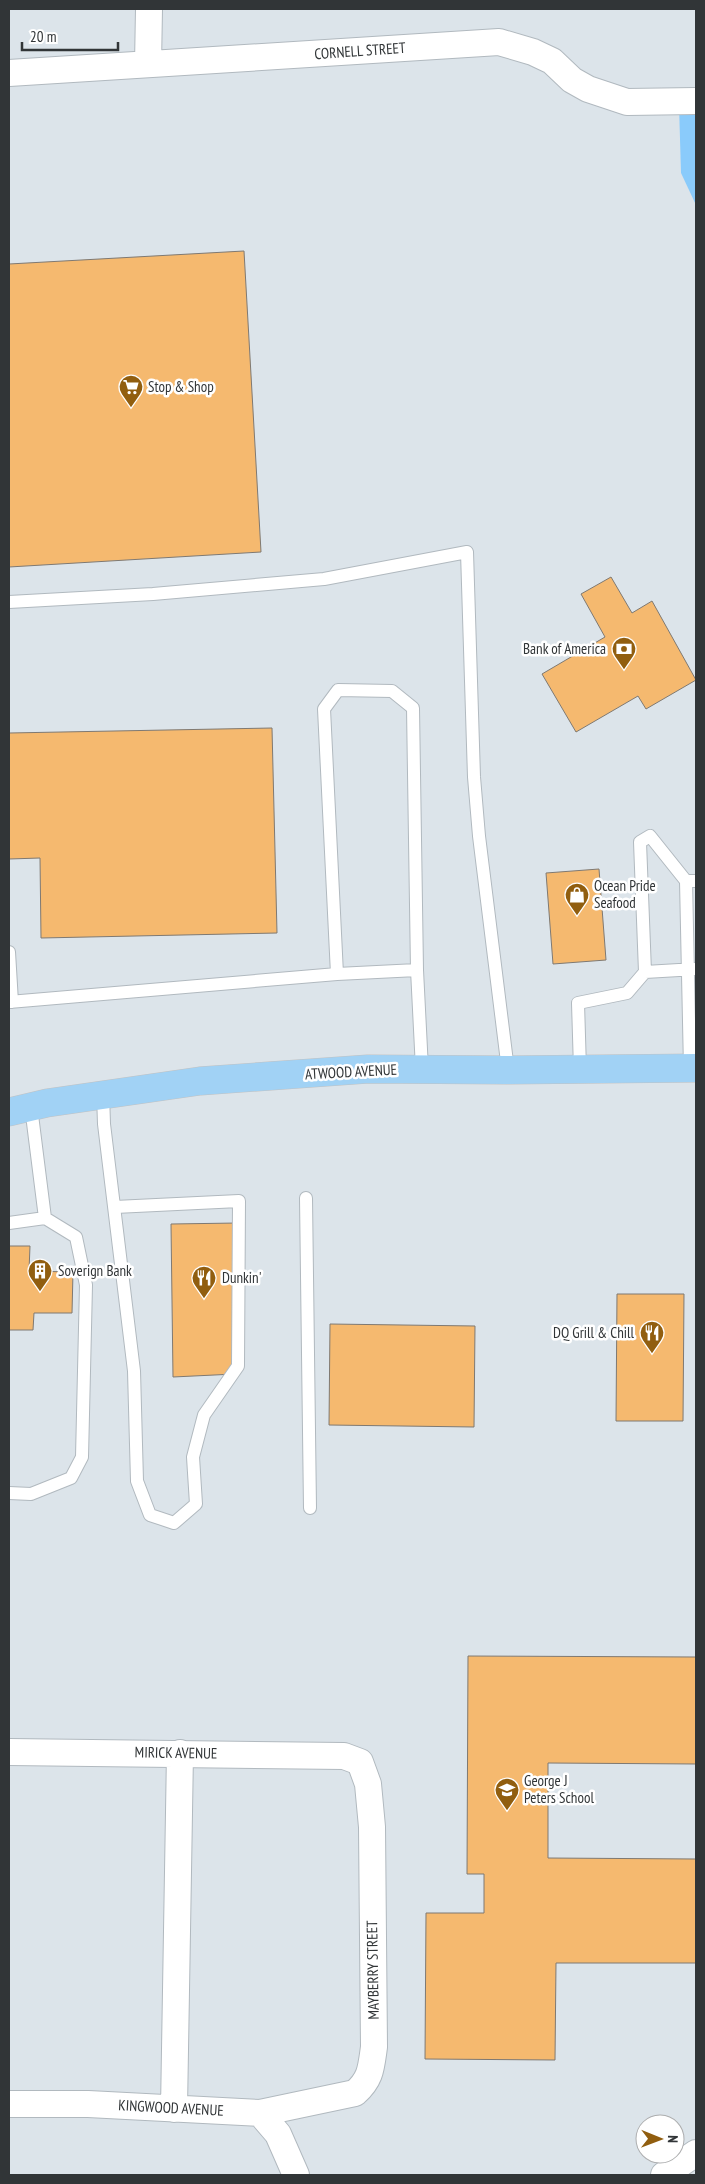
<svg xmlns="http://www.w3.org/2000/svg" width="705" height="2184" viewBox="0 0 705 2184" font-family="'PT Sans Narrow',sans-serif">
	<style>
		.green { fill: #8acbfb }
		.building { fill: #f5b96f; stroke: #7f7972 }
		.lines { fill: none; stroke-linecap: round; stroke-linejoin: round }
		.service-casing { stroke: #b1b9bf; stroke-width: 14 }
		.minor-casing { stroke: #b1b9bf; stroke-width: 28 }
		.primary-casing { stroke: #c1c2c3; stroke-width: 29 }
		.service { stroke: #fff; stroke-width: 12 }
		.minor { stroke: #fff; stroke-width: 26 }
		.primary { stroke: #a1d2f5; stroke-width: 28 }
		.labels { text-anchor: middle; stroke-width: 5; stroke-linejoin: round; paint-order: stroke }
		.street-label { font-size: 15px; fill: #313537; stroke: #fff }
		.poi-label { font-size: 15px; fill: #313537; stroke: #fff; text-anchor: start }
	</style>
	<rect width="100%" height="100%" fill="#dce4ea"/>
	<!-- green -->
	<path class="green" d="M 696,104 L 696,205 L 681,173 L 679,105 Z"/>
	<!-- building -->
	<path class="building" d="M 244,251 L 261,552 L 9,567 L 9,264 Z
		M 611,577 L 632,613 L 652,601 L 696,680 L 646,709 L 638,696 L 576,732 L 542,674 L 605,637 L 581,594 Z
		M 272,728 L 277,933 L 41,938 L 40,858 L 9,859 L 9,733 Z
		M 599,869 L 606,960 L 553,964 L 546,873 Z
		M 237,1223 L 235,1374 L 173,1377 L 171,1224 Z
		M 9,1246 L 30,1246 L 29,1271 L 73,1272 L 72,1313 L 34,1313 L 33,1330 L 9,1330 Z
		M 617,1294 L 684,1294 L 683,1421 L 616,1421 Z
		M 330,1324 L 475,1326 L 474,1427 L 329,1425 Z
		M 468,1656 L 696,1657 L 696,1764 L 548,1763 L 548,1858 L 696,1859 L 696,1963 L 556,1963 L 555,2060 L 425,2059 L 426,1913 L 484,1913 L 484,1874 L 467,1874 Z"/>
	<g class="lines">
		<defs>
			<path id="service" d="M 9,602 L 153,594 L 324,579 L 467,552 L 474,777 L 479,836 L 508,1070
				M 9,952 L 12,1002
				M 417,970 L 422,1069
				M 645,972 L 640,842 L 650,836 L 686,881
				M 9,1002 L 337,974 L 417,970 L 413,708 L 392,691 L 338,690 L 324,709 L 337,974
				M 690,1068 L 686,881 L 696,881
				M 580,1069 L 578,1003 L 627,993 L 645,972 L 696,969
				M 103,1094 L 104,1124 L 134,1371 L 137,1481 L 150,1515 L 174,1523 L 196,1504 L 193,1457 L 204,1415 L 238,1366 L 239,1201 L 115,1207
				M 31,1107 L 45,1218
				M 306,1198 L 310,1508
				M 9,1223 L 45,1218 L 76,1237 L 86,1285 L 82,1457 L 71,1478 L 31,1494 L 9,1493"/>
			<path id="minor" d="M 148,64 L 149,9
				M 9,73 L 499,42 L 533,52 L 552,61 L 572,80 L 588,89 L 627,102 L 696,101
				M 9,1752 L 344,1756 L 360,1762 L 368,1784 L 372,1827 L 374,2047 C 371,2068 371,2079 355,2093 L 260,2113
				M 9,2104 L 88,2104 L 260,2113 L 278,2134 L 296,2175
				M 174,2109 L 180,1753
				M 664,2175 L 696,2153"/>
			<path id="primary" d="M 9,1112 L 47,1103 L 200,1081 L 368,1069 L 508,1070 L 696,1068"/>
		</defs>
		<!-- service casing -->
		<use href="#service" class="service-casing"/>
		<!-- minor casing -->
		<use href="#minor" class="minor-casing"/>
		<!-- primary casing -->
		<use href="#primary" class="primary-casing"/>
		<!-- service -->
		<use href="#service" class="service"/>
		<!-- minor -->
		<use href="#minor" class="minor"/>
		<!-- primary -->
		<use href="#primary" class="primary"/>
	</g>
	<!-- icons -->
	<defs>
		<symbol id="supermarket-pin" viewBox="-11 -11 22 30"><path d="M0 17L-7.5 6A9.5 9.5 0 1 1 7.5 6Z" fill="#915e0f" stroke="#fff"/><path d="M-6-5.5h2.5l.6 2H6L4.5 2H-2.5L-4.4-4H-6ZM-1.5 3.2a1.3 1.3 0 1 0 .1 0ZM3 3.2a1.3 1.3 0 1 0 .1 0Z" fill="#fff"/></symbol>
		<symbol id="bank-pin" viewBox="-11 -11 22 30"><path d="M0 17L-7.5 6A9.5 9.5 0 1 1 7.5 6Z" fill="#915e0f" stroke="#fff"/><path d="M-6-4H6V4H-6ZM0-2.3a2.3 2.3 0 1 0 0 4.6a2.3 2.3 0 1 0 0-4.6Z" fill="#fff"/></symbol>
		<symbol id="shop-pin" viewBox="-11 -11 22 30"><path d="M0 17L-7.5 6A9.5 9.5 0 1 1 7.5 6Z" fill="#915e0f" stroke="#fff"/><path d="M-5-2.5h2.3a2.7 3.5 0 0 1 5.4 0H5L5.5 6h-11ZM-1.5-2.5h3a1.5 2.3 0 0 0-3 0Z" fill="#fff"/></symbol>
		<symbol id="building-pin" viewBox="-11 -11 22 30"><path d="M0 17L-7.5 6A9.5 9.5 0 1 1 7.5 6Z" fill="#915e0f" stroke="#fff"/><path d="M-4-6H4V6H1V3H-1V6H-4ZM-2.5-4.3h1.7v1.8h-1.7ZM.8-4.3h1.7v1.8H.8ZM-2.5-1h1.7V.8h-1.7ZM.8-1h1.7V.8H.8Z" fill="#fff"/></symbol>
		<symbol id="restaurant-pin" viewBox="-11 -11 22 30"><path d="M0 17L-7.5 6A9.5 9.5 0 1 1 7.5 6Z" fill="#915e0f" stroke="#fff"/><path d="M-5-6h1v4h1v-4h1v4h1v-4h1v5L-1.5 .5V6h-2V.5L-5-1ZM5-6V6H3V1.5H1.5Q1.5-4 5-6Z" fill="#fff"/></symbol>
		<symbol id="school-pin" viewBox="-11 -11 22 30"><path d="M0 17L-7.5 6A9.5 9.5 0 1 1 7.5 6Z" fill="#915e0f" stroke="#fff"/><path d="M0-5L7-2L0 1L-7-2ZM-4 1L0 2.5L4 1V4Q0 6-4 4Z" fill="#fff"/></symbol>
	</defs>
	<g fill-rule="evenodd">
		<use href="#supermarket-pin" x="117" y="373" width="28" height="38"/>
		<use href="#bank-pin" x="610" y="635" width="28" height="38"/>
		<use href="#shop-pin" x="563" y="881" width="28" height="38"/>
		<use href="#building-pin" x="26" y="1257" width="28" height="38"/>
		<use href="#restaurant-pin" x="190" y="1264" width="28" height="38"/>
		<use href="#restaurant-pin" x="638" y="1319" width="28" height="38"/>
		<use href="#school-pin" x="493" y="1776" width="28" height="38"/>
	</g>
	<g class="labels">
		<!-- street labels -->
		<g class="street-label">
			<text transform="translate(360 51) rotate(-4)" y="5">CORNELL STREET</text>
			<text transform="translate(351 1072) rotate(-3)" y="5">ATWOOD AVENUE</text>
			<text transform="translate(176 1753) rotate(1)" y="5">MIRICK AVENUE</text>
			<text transform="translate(373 1970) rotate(-91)" y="5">MAYBERRY STREET</text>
			<text transform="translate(171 2108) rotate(3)" y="5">KINGWOOD AVENUE</text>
		</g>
		<!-- poi labels -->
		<g class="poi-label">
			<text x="148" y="392">Stop &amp; Shop</text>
			<text x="606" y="654" text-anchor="end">Bank of America</text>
			<text x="594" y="891">Ocean Pride<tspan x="594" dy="17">Seafood</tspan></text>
			<text x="58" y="1276">Soverign Bank</text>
			<text x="222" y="1283">Dunkin'</text>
			<text x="634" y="1338" text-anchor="end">DQ Grill &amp; Chill</text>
			<text x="524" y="1786">George J<tspan x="524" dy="17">Peters School</tspan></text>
		</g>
	</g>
	<!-- border -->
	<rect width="705" height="2184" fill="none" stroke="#313537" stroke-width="20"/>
	<!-- north arrow -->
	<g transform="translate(660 2139) rotate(91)"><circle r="24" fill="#ffffff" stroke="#adaeaf"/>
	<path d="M0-4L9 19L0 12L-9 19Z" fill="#915e0f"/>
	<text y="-8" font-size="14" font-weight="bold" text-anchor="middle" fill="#313537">N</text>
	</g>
	<!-- scale -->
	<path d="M22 42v8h96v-8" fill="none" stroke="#313537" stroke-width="2.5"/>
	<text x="30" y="42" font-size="15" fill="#313537" stroke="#ffffff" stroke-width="4" paint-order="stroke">20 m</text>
</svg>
